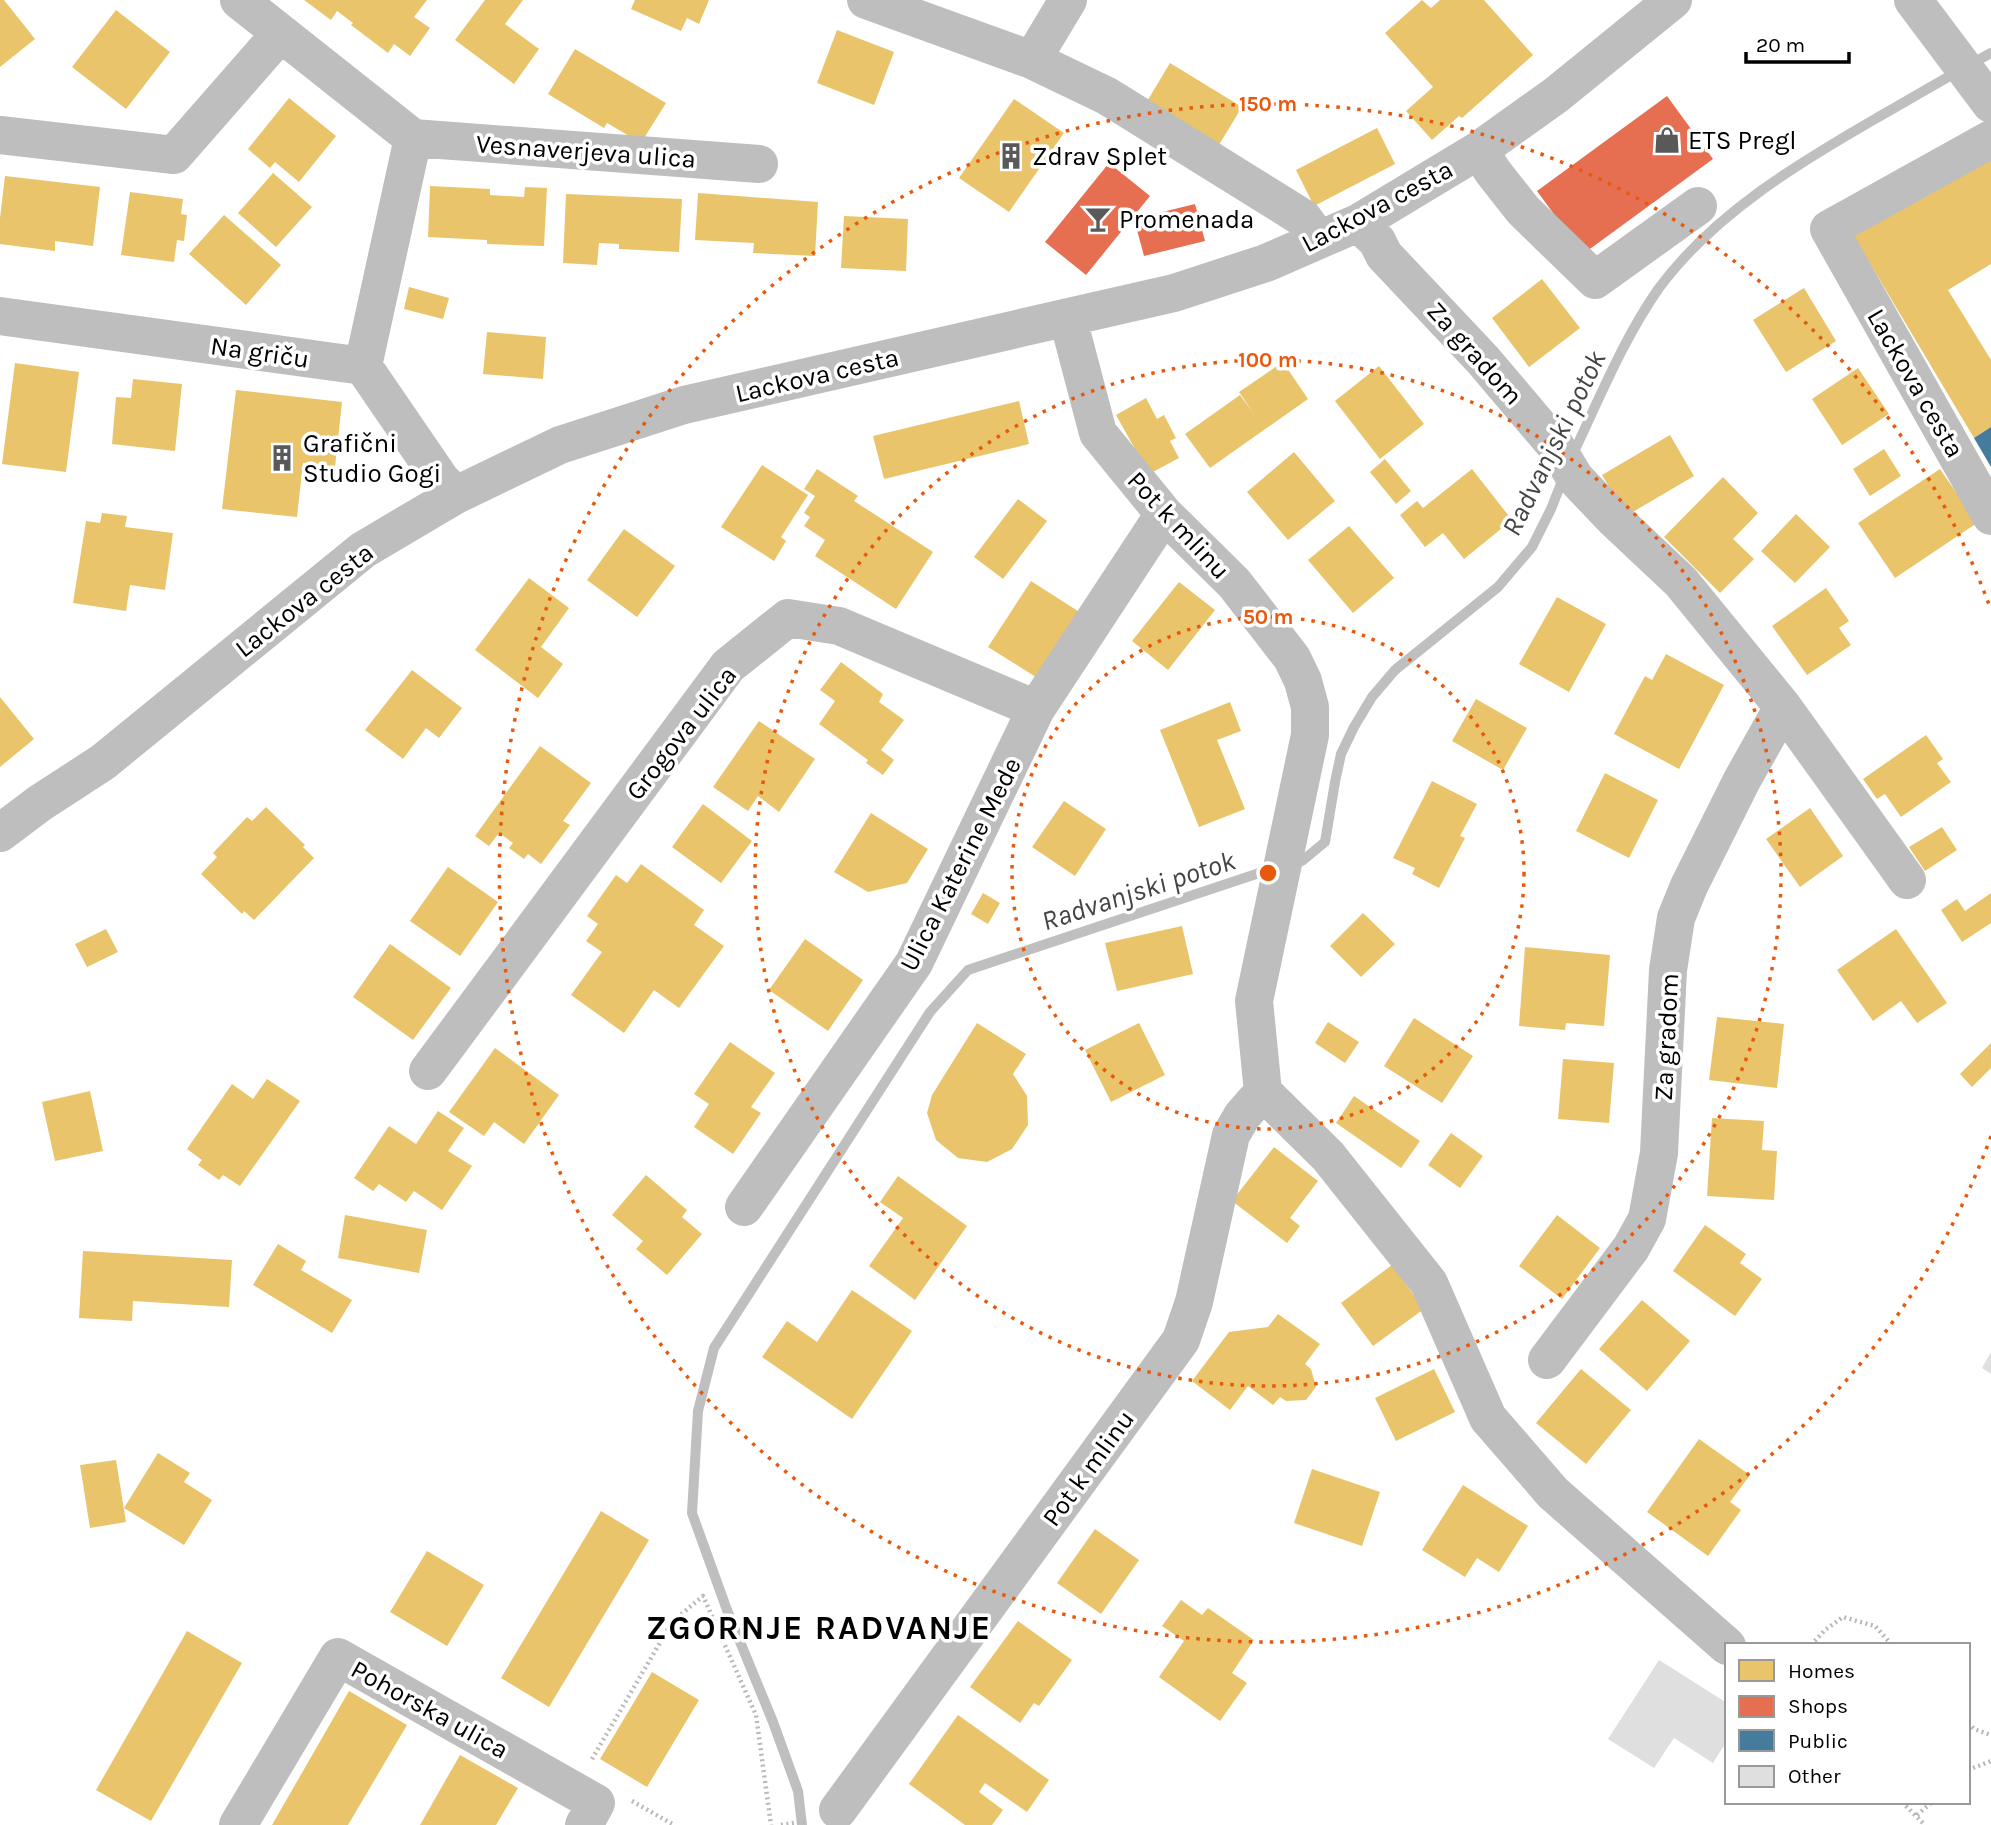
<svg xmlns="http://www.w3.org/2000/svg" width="1991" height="1825" viewBox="0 0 1991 1825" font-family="Karla,sans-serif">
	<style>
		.homes { fill: #e9c46a }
		.shops { fill: #e76f51 }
		.public { fill: #457b9d }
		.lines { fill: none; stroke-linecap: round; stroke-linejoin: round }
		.stream { stroke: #bfbfbf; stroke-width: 10 }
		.building { fill: #dfdfdf }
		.path { stroke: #b9b9b9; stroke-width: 4.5; stroke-dasharray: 2 3.5; stroke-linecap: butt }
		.minor { stroke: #bebebe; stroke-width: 38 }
		.ring { fill: none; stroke: #e8590c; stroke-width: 3.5; stroke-dasharray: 3.5 7 }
		.labels { text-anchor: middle; stroke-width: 7; stroke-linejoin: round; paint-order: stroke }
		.poi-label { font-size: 26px; fill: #000; stroke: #fff; text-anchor: start }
		.street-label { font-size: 26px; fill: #000; stroke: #fff }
		.water-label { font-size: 28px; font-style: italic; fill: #444; stroke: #fff }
		.district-label { font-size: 33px; font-weight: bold; letter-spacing: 2px; fill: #000; stroke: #fff }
		.centre { fill: #e8590c; stroke: #fff; stroke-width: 3.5 }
		.ring-label { font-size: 21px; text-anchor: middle; font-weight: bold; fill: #e8590c; stroke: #fff; stroke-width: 7; stroke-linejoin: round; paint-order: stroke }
	</style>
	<rect width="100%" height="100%" fill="#fff"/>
	<!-- homes -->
	<path class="homes" d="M 0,0 L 4,0 L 35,39 L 0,67 Z
		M 304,0 L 427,0 L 414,17 L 430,28 L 410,56 L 394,44 L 388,53 L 351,25 L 353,23 L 337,11 L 331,20 Z
		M 485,0 L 523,0 L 505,24 L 539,49 L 514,84 L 455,40 Z
		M 635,0 L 709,0 L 699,24 L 687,18 L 681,31 L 631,9 Z
		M 1422,0 L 1431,8 L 1440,0 L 1484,0 L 1533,55 L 1462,118 L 1459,116 L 1432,140 L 1406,111 L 1433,87 L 1385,33 Z
		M 116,10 L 170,52 L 126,109 L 72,67 Z
		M 837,30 L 894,52 L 874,105 L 817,83 Z
		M 575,49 L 666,103 L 641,143 L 607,123 L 604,128 L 548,94 Z
		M 1170,63 L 1242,107 L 1217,148 L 1146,103 Z
		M 289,98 L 336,136 L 299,182 L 275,162 L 270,168 L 248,149 Z
		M 1014,99 L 1064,133 L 1009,212 L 959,178 Z
		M 1377,128 L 1395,164 L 1314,206 L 1296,170 Z
		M 1991,153 L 1991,264 L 1948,290 L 1991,360 L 1991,427 L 1974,438 L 1853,235 Z
		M 273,173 L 312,207 L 276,247 L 238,213 Z
		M 5,176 L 100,187 L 93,246 L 55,241 L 55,251 L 0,244 L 0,218 Z
		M 430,186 L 490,189 L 490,195 L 524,197 L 525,187 L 547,188 L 544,246 L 487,244 L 487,240 L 428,237 Z
		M 130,192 L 183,199 L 181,214 L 187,215 L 184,241 L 177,240 L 174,262 L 121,255 Z
		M 698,193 L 818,202 L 815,256 L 753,253 L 754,243 L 695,240 Z
		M 566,194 L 682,199 L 679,252 L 619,249 L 619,244 L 599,243 L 597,265 L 563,263 Z
		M 224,215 L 281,265 L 246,305 L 189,254 Z
		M 844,216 L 908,219 L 906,271 L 841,268 Z
		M 1542,279 L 1580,328 L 1529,367 L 1492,318 Z
		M 409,287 L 449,298 L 443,319 L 404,309 Z
		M 1804,288 L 1836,341 L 1786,372 L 1753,320 Z
		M 487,332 L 546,337 L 543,379 L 483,374 Z
		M 1283,362 L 1308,399 L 1210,468 L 1185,434 L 1240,395 L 1254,414 L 1239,392 Z
		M 15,363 L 79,372 L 66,472 L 2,464 Z
		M 1379,366 L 1424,424 L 1380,459 L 1335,401 Z
		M 1858,368 L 1889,414 L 1842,445 L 1812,399 Z
		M 133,379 L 182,384 L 175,451 L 112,444 L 116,397 L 131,398 Z
		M 236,390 L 342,402 L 335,467 L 303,463 L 297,517 L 222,509 Z
		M 1146,398 L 1157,419 L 1164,415 L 1176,438 L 1170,441 L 1179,458 L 1149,474 L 1116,415 Z
		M 1019,401 L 1029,444 L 884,479 L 873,436 Z
		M 1670,435 L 1694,476 L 1626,516 L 1602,475 Z
		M 1884,449 L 1901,476 L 1870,496 L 1853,469 Z
		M 1294,452 L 1335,501 L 1288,540 L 1247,492 Z
		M 1385,459 L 1411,491 L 1396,504 L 1370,472 Z
		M 762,465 L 808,495 L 781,537 L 786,541 L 774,561 L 721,527 Z
		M 817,469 L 858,496 L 854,501 L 933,552 L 896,609 L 815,556 L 825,540 L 804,526 L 810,517 L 804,513 L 815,496 L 804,489 Z
		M 1472,469 L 1512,520 L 1464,559 L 1443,533 L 1425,547 L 1400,515 L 1417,501 L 1423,508 Z
		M 1940,469 L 1977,523 L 1895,578 L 1858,523 Z
		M 1723,477 L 1758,513 L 1733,539 L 1754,559 L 1720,593 L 1664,537 Z
		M 1018,499 L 1047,521 L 1003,579 L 974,557 Z
		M 102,513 L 127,516 L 125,527 L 173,533 L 165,590 L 130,585 L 126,611 L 73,603 L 86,521 L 100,523 Z
		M 1796,514 L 1830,547 L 1795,583 L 1761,551 Z
		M 1349,526 L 1394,578 L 1353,613 L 1308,560 Z
		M 624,529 L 675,566 L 637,617 L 587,580 Z
		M 529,578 L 569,608 L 541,647 L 563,664 L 538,698 L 475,650 Z
		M 1031,581 L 1081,613 L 1039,679 L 988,647 Z
		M 1179,582 L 1215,610 L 1168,670 L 1132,641 Z
		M 1826,588 L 1849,621 L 1839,628 L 1851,645 L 1807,675 L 1772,626 Z
		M 1557,597 L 1606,624 L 1569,692 L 1519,664 Z
		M 1666,654 L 1724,685 L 1679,769 L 1614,734 L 1645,676 L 1652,680 Z
		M 841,662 L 883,694 L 879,702 L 904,720 L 881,750 L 894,760 L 883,775 L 866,763 L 868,760 L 819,724 L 835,701 L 820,690 Z
		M 412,670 L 462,708 L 439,738 L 426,728 L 403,759 L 365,730 Z
		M 0,697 L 34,739 L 0,767 Z
		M 1476,699 L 1527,728 L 1503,770 L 1452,741 Z
		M 1230,702 L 1241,731 L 1217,740 L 1245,809 L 1199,827 L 1160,730 Z
		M 759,721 L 815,759 L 779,812 L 758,796 L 748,811 L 713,787 Z
		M 1926,735 L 1943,759 L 1937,763 L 1951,782 L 1901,817 L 1885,794 L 1877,799 L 1863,779 Z
		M 540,746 L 591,783 L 563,821 L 570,825 L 541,864 L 528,854 L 524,859 L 509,848 L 513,843 L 499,833 L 489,846 L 475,836 Z
		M 1605,773 L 1658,800 L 1629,858 L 1576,831 Z
		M 1432,781 L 1477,804 L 1460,836 L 1465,838 L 1439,888 L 1412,874 L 1415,868 L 1393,858 Z
		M 1064,801 L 1106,829 L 1075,876 L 1032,847 Z
		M 703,804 L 752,841 L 721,883 L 672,847 Z
		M 266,807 L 305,845 L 303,847 L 314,858 L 254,920 L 244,911 L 242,914 L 201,874 L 217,857 L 213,853 L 247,817 L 252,821 Z
		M 1810,808 L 1843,856 L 1800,887 L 1766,839 Z
		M 871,813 L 928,849 L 907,883 L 868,892 L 834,872 Z
		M 1942,827 L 1957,850 L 1925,871 L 1909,847 Z
		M 641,864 L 704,910 L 694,925 L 724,946 L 679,1008 L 654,990 L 624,1033 L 571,995 L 602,952 L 586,941 L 598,924 L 587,916 L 616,875 L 627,883 Z
		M 448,867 L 498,902 L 460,956 L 410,921 Z
		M 983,893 L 1000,903 L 988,924 L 971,914 Z
		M 1991,893 L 1991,923 L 1962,942 L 1941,910 L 1957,899 L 1965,911 Z
		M 1363,913 L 1395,944 L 1361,977 L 1330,946 Z
		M 1182,926 L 1193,974 L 1117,991 L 1105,943 Z
		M 106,929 L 118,952 L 87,967 L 75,944 Z
		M 1896,929 L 1947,1003 L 1917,1023 L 1901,1001 L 1873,1021 L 1837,970 Z
		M 805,939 L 863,980 L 828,1031 L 769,990 Z
		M 390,944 L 451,988 L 413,1040 L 353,997 Z
		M 1525,947 L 1610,955 L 1604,1026 L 1566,1023 L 1565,1030 L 1519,1026 Z
		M 1717,1017 L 1784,1024 L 1777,1088 L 1709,1080 Z
		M 1414,1018 L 1473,1056 L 1442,1103 L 1384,1066 Z
		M 1328,1022 L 1359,1042 L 1345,1063 L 1315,1043 Z
		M 977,1023 L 1026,1054 L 1013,1074 L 1027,1096 L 1028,1125 L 1012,1149 L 987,1162 L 958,1158 L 936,1140 L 927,1113 L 932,1095 Z
		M 1139,1023 L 1165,1075 L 1111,1102 L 1085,1050 Z
		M 730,1042 L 775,1073 L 751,1107 L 761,1113 L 733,1154 L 694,1127 L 709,1104 L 694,1094 Z
		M 1991,1043 L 1991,1068 L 1972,1087 L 1960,1074 Z
		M 495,1048 L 559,1095 L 524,1144 L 494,1122 L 484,1136 L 449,1112 Z
		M 1563,1059 L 1614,1063 L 1609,1123 L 1558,1119 Z
		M 267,1079 L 300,1101 L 240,1186 L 223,1175 L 219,1180 L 198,1165 L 202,1160 L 187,1149 L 232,1084 L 253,1099 Z
		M 90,1091 L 103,1151 L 55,1161 L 42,1102 Z
		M 1354,1096 L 1420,1141 L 1401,1168 L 1336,1123 Z
		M 438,1111 L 464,1128 L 448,1151 L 472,1166 L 442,1210 L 414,1191 L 406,1202 L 379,1184 L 373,1191 L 354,1178 L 389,1126 L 416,1144 Z
		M 1712,1118 L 1764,1121 L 1762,1150 L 1777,1151 L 1774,1200 L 1707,1196 Z
		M 1451,1133 L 1483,1156 L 1460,1188 L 1428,1165 Z
		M 1274,1147 L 1318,1181 L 1290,1218 L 1300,1226 L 1287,1243 L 1232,1201 Z
		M 646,1175 L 687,1210 L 682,1217 L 702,1234 L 667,1275 L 636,1249 L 643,1241 L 612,1215 Z
		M 898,1176 L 967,1226 L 915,1300 L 869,1266 L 903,1218 L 880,1202 Z
		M 345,1215 L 427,1230 L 419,1273 L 338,1258 Z
		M 1557,1215 L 1600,1248 L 1562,1299 L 1519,1266 Z
		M 1705,1225 L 1746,1254 L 1740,1263 L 1762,1279 L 1735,1316 L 1673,1271 Z
		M 278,1244 L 306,1261 L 301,1270 L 352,1300 L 332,1333 L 253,1285 Z
		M 83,1251 L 232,1260 L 229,1307 L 133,1301 L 132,1321 L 79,1318 Z
		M 1392,1265 L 1424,1309 L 1373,1346 L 1341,1303 Z
		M 852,1290 L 912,1331 L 852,1419 L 762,1357 L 787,1321 L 817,1342 Z
		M 1642,1300 L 1690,1341 L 1647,1391 L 1599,1349 Z
		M 1278,1314 L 1320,1344 L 1305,1364 L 1311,1369 L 1316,1387 L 1306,1400 L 1286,1401 L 1280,1397 L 1273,1405 L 1248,1386 L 1230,1410 L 1192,1381 L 1229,1332 L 1268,1327 Z
		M 1434,1369 L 1455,1412 L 1396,1441 L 1375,1398 Z
		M 1581,1369 L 1631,1410 L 1586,1464 L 1536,1423 Z
		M 1699,1439 L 1750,1475 L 1730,1502 L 1741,1510 L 1708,1556 L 1647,1512 Z
		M 158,1453 L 190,1473 L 184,1482 L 212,1500 L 184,1545 L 124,1508 Z
		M 116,1460 L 126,1522 L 90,1528 L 80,1465 Z
		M 1312,1469 L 1380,1492 L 1362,1546 L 1294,1523 Z
		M 1463,1485 L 1528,1526 L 1499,1572 L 1477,1558 L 1465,1577 L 1422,1550 Z
		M 601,1511 L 649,1540 L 549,1707 L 501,1678 Z
		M 1095,1529 L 1139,1560 L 1101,1614 L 1057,1583 Z
		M 427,1551 L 484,1585 L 447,1646 L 390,1612 Z
		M 1181,1600 L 1202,1615 L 1208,1608 L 1254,1640 L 1232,1673 L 1247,1683 L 1220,1721 L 1159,1677 L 1184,1641 L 1162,1626 Z
		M 1018,1621 L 1072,1660 L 1039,1706 L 1034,1703 L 1020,1723 L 970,1687 Z
		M 187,1631 L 242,1663 L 151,1821 L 96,1790 Z
		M 652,1672 L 699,1700 L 647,1787 L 600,1759 Z
		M 349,1691 L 407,1725 L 348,1825 L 272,1825 Z
		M 958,1715 L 1049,1780 L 1027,1812 L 985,1783 L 979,1792 L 1003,1810 L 992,1825 L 965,1825 L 909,1784 Z
		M 460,1755 L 518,1788 L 496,1825 L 420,1825 Z"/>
	<!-- shops -->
	<path class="shops" d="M 1667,96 L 1713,159 L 1583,254 L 1537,191 Z
		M 1109,163 L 1150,196 L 1086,275 L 1045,242 Z
		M 1195,204 L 1205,241 L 1144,256 L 1134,219 Z"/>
	<!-- public -->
	<path class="public" d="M 1991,427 L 1991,467 L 1974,438 Z"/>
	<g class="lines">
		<!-- stream -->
		<path class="stream" d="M 1571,458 C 1598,402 1623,339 1659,288 C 1714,214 1797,164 1875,119 C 1914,97 1952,74 1991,53
			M 1290,864 L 1302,861 L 1325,842 L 1335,782 L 1341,754 L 1354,727 L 1372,697 L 1395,670 L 1498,587 L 1532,547 L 1551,509 L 1564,476
			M 802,1825 L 798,1791 L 773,1722 L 727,1610 L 692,1513 L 698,1411 L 714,1348 L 930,1012 L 968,970 L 1274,868"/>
	</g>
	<!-- building -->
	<path class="building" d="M 1991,1352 L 1991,1374 L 1982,1368 Z
		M 1659,1660 L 1727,1703 L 1727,1741 L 1713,1763 L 1674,1738 L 1654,1768 L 1608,1739 Z"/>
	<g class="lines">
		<!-- path -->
		<path class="path" d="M 1811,1645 L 1825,1630 L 1843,1617 L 1875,1626 L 1892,1645
			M 1968,1723 L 1974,1729 L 1991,1735
			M 592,1759 L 672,1622 L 703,1596 L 756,1715 L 771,1825
			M 1968,1770 L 1991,1761
			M 632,1801 L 674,1825
			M 1902,1802 L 1925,1825
			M 1917,1815 L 1932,1802
			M 781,1825 L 805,1821"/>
		<!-- minor -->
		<path class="minor" d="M 239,0 L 413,138 L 759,164
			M 866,0 L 1032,60 L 1107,96 L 1303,218 L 1319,240
			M 1913,0 L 1991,104
			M 1032,60 L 1068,0
			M 0,135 L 174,155 L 280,34
			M 1991,139 L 1829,229 L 1991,516
			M 1479,150 L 1493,172 L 1523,210 L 1595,280 L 1698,206
			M 1358,223 L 1377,241 L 1384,255 L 1483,360 L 1555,445 L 1575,478 L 1614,519 L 1681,582 L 1783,707 L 1907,880
			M 0,316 L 363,366 L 441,480 L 456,495
			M 1068,319 L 1098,433 L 1164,514 L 1234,583 L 1292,658 L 1303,681 L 1310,707 L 1310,735 L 1254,1001 L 1263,1092 L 1328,1156 L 1429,1283 L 1488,1418 L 1553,1493 L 1727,1646
			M 363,366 L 413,138
			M 0,833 L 40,803 L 103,762 L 363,550 L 456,495 L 560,445 L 684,405 L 1174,293 L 1266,263 L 1358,223 L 1479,150 L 1556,95 L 1673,0
			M 428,1071 L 728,666 L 788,618 L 839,626 L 1036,709
			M 744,1207 L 914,963 L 1036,709 L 1164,514
			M 1547,1360 L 1631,1248 L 1647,1219 L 1659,1153 L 1668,970 L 1676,918 L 1689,886 L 1742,780 L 1783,707
			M 838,1810 L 1181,1340 L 1194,1302 L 1231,1135 L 1242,1116 L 1263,1092
			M 238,1825 L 338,1657 L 596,1803 L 584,1825"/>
	</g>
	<!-- distance rings -->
	<g class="ring">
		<circle cx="1268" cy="873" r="256"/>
		<circle cx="1268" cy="873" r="513"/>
		<path d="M1991 1136A769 769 0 1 1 1991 610"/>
	</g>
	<!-- icons -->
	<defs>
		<symbol id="shop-bare" viewBox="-9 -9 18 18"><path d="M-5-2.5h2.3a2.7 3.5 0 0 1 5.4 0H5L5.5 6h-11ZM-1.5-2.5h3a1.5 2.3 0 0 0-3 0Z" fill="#595959" stroke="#fff" stroke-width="2.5" paint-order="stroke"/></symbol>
		<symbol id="building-bare" viewBox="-9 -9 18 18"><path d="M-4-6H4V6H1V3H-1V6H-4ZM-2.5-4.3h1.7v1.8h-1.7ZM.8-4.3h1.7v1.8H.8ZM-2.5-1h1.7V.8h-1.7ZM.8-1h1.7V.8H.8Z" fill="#595959" stroke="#fff" stroke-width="2.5" paint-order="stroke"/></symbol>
		<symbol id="bar-bare" viewBox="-9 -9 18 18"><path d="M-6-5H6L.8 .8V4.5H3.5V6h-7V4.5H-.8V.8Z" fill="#595959" stroke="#fff" stroke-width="2.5" paint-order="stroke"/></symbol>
	</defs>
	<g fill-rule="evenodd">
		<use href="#shop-bare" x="1648" y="121" width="38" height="38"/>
		<use href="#building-bare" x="992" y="137" width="38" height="38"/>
		<use href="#bar-bare" x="1079" y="200" width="38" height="38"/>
		<use href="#building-bare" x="263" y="439" width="38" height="38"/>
	</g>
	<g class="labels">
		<!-- poi labels -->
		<g class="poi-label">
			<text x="1688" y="149">ETS Pregl</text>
			<text x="1032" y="165">Zdrav Splet</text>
			<text x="1119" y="228">Promenada</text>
			<text x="303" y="452">Grafični<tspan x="303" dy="30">Studio Gogi</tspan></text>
		</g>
		<!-- street labels -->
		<g class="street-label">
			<text transform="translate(586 151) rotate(4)" y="9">Vesnaverjeva ulica</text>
			<text transform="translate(1377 206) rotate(-28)" y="9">Lackova cesta</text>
			<text transform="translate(260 352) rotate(8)" y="9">Na griču</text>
			<text transform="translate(1475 353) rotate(48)" y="9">Za gradom</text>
			<text transform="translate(817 375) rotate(-13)" y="9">Lackova cesta</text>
			<text transform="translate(1916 383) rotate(60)" y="9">Lackova cesta</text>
			<text transform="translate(1179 525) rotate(47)" y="9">Pot k mlinu</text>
			<text transform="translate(304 600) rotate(-38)" y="9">Lackova cesta</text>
			<text transform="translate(681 733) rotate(-52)" y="9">Grogova ulica</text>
			<text transform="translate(960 864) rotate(-63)" y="9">Ulica Katerine Mede</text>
			<text transform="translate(1666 1037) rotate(-87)" y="9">Za gradom</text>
			<text transform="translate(1088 1468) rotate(-54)" y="9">Pot k mlinu</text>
			<text transform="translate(430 1709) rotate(29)" y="9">Pohorska ulica</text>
		</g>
		<!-- water labels -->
		<g class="water-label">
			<text transform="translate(1553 443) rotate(-64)" y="10">Radvanjski potok</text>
			<text transform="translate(1138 890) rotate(-18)" y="10">Radvanjski potok</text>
		</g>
		<!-- district labels -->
		<g class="district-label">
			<text x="819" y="1639">ZGORNJE RADVANJE</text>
		</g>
	</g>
	<circle cx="1268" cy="873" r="10" class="centre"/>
	<g class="ring-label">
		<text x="1268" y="111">150 m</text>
		<text x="1268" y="367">100 m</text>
		<text x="1268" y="624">50 m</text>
	</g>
	<!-- legend -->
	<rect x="1725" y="1643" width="245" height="161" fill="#ffffff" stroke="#999999" stroke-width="2"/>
	<rect x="1739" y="1660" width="35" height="21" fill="#e9c46a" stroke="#999999" stroke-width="2"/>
	<text x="1788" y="1678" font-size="21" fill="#000000">Homes</text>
	<rect x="1739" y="1696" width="35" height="21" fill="#e76f51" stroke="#999999" stroke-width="2"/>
	<text x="1788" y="1713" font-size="21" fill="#000000">Shops</text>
	<rect x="1739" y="1730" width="35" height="21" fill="#457b9d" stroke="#999999" stroke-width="2"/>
	<text x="1788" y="1748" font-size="21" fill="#000000">Public</text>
	<rect x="1739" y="1766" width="35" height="21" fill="#dfdfdf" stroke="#999999" stroke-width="2"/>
	<text x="1788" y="1783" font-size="21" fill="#000000">Other</text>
	<!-- scale -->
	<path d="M1746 52v10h103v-10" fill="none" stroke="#000000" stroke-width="3.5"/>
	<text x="1756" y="52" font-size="21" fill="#000000" stroke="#ffffff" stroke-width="5" paint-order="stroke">20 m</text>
</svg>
